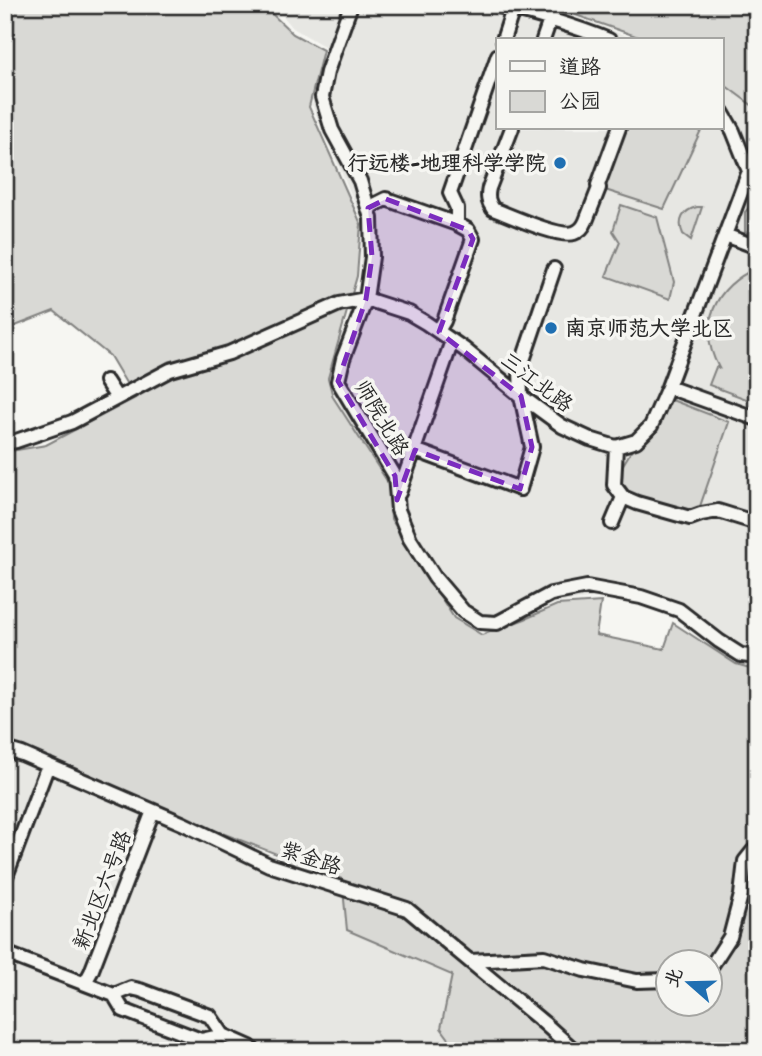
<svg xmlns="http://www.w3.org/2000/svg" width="762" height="1056" viewBox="0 0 762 1056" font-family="Sriracha,'LXGW WenKai TC',sans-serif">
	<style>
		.built { fill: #e7e7e3 }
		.green { fill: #d9d9d5; stroke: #828280; stroke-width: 2; fill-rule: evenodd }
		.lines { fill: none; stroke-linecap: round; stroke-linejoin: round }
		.street-casing { stroke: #2b2b2b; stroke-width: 18 }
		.street { stroke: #f6f6f2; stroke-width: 12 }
		.marked { fill: #7b2cbf; fill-opacity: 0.2; stroke: #7b2cbf; stroke-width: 5; stroke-dasharray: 14 9; stroke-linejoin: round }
		.poi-dot { fill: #1f6fb2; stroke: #f6f6f2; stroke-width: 2.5 }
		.labels { text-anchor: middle; stroke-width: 7; stroke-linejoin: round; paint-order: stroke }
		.poi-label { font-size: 21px; font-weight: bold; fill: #2b2b2b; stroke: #f6f6f2; text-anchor: end }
		.street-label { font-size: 21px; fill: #2b2b2b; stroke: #f6f6f2 }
	</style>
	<rect width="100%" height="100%" fill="#f6f6f2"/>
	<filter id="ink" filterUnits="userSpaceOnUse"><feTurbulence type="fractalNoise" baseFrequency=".0143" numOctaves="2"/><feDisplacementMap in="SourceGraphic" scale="14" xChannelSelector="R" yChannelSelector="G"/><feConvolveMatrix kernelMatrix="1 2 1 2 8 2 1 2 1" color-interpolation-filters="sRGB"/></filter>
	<g filter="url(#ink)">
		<!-- built -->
		<path class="built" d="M 274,5 L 536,5 L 639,40 L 498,40 L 498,128 L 722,128 L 722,40 L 757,36 L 757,660 L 733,657 L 665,610 L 608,596 L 550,604 L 488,635 L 434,592 L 394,516 L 391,484 L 356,436 L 335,396 L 331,380 L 360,277 L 364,224 L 312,105 L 329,49 L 293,28 Z
			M 5,735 L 135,785 L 266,853 L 416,900 L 590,1051 L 5,1051 Z"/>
		<!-- green -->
		<path class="green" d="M 5,5 L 268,5 L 268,10 L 293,34 L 323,50 L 309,107 L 361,224 L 357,276 L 328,378 L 333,397 L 389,484 L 391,519 L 454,618 L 482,635 L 525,619 L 557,605 L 601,602 L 596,635 L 664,649 L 673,623 L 736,664 L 757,670 L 757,1051 L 458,1051 L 441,1028 L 452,975 L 347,930 L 342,879 L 5,750 L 5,452 L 46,445 L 135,398 L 110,356 L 54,311 L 5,330 ZM 668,962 L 710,962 L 710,1004 L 668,1004 Z
			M 547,5 L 757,5 L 757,109 L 722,83 L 722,40 L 647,40 Z
			M 619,128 L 702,128 L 664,209 L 599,188 Z
			M 757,198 L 757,236 L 745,232 L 745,212 Z
			M 621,205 L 657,217 L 674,282 L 670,299 L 606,276 L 620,242 L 613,231 Z
			M 697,207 L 702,207 L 691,240 L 683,234 C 677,221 683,210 697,207 Z
			M 757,268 L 757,403 L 709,385 L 716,367 L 719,368 C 696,326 715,286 757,268 Z
			M 664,397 L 729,422 L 697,515 L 623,497 L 621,468 Z"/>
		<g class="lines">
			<defs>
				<path id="street" d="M 351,5 L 327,72 L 322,97 L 332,130 L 360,181 L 371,218 L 372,257 L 366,299 L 343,359 L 338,381 L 395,476 L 398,510 L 410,539 L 435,578 L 463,611 L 480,622 L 497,623 L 551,594 L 587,587 L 641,597 L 679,610 L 719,641 L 741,655 L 757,657
					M 495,5 C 534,14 572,25 609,40
					M 503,40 L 513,9
					M 543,40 L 550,20
					M 722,112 L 733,131 L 749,171
					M 512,128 L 489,188 C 487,197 488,202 493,209 C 509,215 559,238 574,233 C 580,231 584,226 586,221 L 599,188 L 598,185 L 619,128
					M 368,208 L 386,199 L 457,224 L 468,230 L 473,239 L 444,321 L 438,331
					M 457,224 L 457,208 L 450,193 L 498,55
					M 725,235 L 757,247
					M 106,381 L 117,398
					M 668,387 L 749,171
					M 5,443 L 16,441 L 72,422 L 170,370 L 229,353 L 339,304 L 366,299 L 409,313 L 426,323 L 464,349 L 521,396 L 562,426 L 590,439 L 616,447 L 636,441 L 651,426 L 668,387 L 757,419
					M 616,447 L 614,485 L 623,497 L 637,503 L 690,518 L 701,514 L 718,511 L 757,523
					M 415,450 L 520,489 L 532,447 L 521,396 L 520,369 L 554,269
					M 399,493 L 452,341
					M 612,523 L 623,497
					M 5,749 L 22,754 L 184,824 L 269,865 L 407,909 L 544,1023 L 575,1051
					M 5,879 L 48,765
					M 5,953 L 114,995
					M 470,961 L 544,957 L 584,970 L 637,981 L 668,980
					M 710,966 L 712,965 L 730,937 L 741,895 L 745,861 L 753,851 L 757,850
					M 85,983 L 91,972 L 153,811
					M 114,995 L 131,988 L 140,990 L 210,1016 L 223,1035
					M 114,995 L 123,1010 L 201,1040 L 223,1035
					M 223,1035 L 250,1047 L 254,1051"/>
			</defs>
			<!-- street casing -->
			<use href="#street" class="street-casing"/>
			<!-- street -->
			<use href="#street" class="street"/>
		</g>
	</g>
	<!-- marked area -->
	<path class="marked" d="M 386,199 L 468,230 L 473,239 L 439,332 L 521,396 L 532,447 L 520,489 L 415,450 L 397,500 L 395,476 L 338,381 L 366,299 L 372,257 L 368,208 Z"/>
	<!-- markers -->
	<g class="poi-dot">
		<circle cx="560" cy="163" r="7"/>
		<circle cx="551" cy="328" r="7"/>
	</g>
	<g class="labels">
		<!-- poi labels -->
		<g class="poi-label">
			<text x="546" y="170">行远楼-地理科学学院</text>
			<text x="565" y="335" text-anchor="start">南京师范大学北区</text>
		</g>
		<!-- street labels -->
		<g class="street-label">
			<text transform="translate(537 382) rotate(37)" y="7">三江北路</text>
			<text transform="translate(382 418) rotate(59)" y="7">师院北路</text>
			<text transform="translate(311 858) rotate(18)" y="7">紫金路</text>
			<text transform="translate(102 890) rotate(-69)" y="7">新北区六号路</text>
		</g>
	</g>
	<!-- margin -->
	<rect width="762" height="1056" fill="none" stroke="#f6f6f2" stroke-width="28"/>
	<rect x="14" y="14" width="734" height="1028" fill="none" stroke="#2b2b2b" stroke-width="2.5" filter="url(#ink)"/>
	<!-- legend -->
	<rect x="496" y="38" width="228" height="91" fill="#f6f6f2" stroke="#a5a5a2" stroke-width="2"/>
	<rect x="510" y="61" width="35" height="10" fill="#f6f6f2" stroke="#a5a5a2" stroke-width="2"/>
	<text x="559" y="74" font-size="21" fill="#2b2b2b">道路</text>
	<rect x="510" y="91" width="35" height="21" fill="#d9d9d5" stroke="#a5a5a2" stroke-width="2"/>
	<text x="559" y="108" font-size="21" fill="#2b2b2b">公园</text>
	<!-- north arrow -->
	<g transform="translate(689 983) rotate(290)"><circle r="33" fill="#f6f6f2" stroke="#a5a5a2" stroke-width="2"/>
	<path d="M0-5L12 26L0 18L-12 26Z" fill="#1f6fb2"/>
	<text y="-10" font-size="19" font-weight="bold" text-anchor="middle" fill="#2b2b2b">北</text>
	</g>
</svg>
